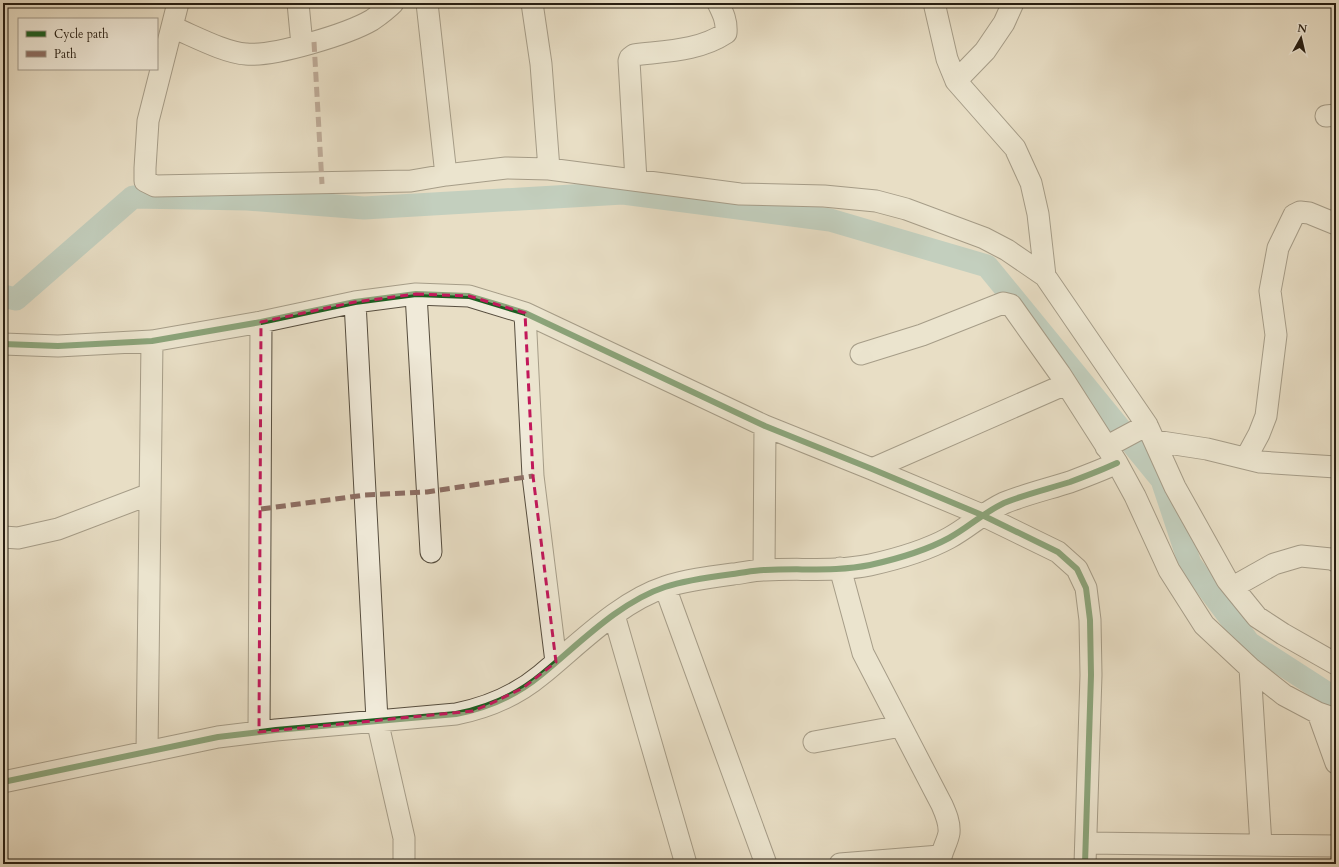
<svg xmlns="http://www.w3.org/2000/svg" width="1339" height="867" viewBox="0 0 1339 867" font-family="Cardo,serif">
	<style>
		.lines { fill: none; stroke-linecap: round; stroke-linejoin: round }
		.canal { stroke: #97bcb7; stroke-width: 23 }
		.minor-casing { stroke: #574e3f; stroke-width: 23 }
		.minor { stroke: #f0ead9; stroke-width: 21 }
		.quiet { stroke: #8d6e63; stroke-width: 5; stroke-dasharray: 10 5; stroke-linecap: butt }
		.cycleway-casing { stroke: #f0ead9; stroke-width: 8 }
		.cycleway { stroke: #1b5e20; stroke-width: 6 }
		.marked { fill: none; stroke: #c2185b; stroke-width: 3; stroke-dasharray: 8 5; stroke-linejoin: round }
	</style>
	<rect width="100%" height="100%" fill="#e8dec5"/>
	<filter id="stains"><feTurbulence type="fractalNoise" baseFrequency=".005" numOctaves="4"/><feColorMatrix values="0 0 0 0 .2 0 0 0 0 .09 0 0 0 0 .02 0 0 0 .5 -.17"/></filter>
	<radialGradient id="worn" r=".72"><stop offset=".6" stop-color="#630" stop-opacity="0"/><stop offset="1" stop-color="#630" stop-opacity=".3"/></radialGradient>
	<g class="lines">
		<!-- canal -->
		<path class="canal" d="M 3,296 L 16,299 L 133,197 L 247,199 L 364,208 L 623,193 L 830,220 L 987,266 L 1162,480 L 1190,564 L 1249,643 L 1336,699"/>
		<defs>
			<path id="minor" d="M 178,3 L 148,121 L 145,168 L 145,181 L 155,186 L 411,181 L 446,175 L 506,168 L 549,169 L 740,194 L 824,196 L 876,201 L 906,209 L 984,238 L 1007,250 L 1045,276
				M 298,3 L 302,45
				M 427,3 L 446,175
				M 532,3 L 541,64 L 549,169
				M 935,3 L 935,7 L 947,59 L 956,81 L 1015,148 L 1031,183 L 1038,214 L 1045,276 L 1147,425
				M 172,27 C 192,35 225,53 246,54 C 273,57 348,34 372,20 C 379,15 387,9 393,3
				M 956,81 L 985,51 L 1004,23 L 1013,3
				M 1326,116 L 1336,115
				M 636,180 L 629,61 L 630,58 L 634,55 C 665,51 699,51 726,33 C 727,21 723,13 718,3
				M 416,294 L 431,552
				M 355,302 L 377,720 L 404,838 L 404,864
				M 525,313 L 533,476 L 556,662
				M 3,344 L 58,346 L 152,341 L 261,322 L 355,302 L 416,294 L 469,296 L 525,313 L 765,426 L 872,469 L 982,515 L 1017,532 L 1058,552 L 1077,569 L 1086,588 L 1090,620 L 1091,675 L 1085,864
				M 861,354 L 922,335 L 1003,303 L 1011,305 L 1060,374 L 1117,463 L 1135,496 L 1169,570 L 1204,625 L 1250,668 L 1284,695 L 1318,713 L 1336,719
				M 1155,441 L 1207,449 L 1260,462 L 1336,467
				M 1106,447 L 1147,425 L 1175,487 L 1227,580 L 1257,617 L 1283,634 L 1336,664
				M 1246,458 L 1259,434 L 1266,416 L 1276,335 L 1270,291 L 1278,248 L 1294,215 L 1300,212 L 1309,213 L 1336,224
				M 872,469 L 1066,384
				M 3,537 L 18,538 L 58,529 L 150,494
				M 840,568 L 863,653 L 942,805 C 946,814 950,823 949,833 C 947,844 940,853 940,864
				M 764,570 L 765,426
				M 665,587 L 766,864
				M 1233,587 L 1274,564 L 1301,556 L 1331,559 L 1336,561
				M 614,615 L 686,864
				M 1250,668 L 1261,845
				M 1318,713 L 1336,763
				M 259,732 L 261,322
				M 814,742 L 901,726
				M 147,752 L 152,341
				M 3,782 L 218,737 L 276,730 L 456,714 C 486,708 517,695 541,675 C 578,645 619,602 665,587 C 686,580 710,577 733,574 C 743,573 754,570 765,570 C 800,568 835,572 870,565 C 897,559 925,551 949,538 C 969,527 983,513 1004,503 C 1026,494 1048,489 1070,482 C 1086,476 1102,470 1117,463
				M 1086,843 L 1336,846
				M 840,864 L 940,856"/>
		</defs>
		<!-- minor casing -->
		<use href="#minor" class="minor-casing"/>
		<!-- minor -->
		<use href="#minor" class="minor"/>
		<!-- quiet -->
		<path class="quiet" d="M 314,42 L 322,184
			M 261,509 L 365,495 L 427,492 L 533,476"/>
		<defs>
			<path id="cycleway" d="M 3,344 L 58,346 L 152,341 L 261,322 L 355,302 L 416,294 L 469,296 L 525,313 L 765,426 L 872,469 L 982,515 L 1017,532 L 1058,552 L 1077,569 L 1086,588 L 1090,620 L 1091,675 L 1085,864
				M 3,782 L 218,737 L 276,730 L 456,714 C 486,708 517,695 541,675 C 578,645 619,602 665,587 C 686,580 710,577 733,574 C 743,573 754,570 765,570 C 800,568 835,572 870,565 C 897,559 925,551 949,538 C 969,527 983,513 1004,503 C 1026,494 1048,489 1070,482 C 1086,476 1102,470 1117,463"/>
		</defs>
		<!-- cycleway casing -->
		<use href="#cycleway" class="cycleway-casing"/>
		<!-- cycleway -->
		<use href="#cycleway" class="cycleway"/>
	</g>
	<!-- marked area -->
	<path d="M0 0H1339V867H0ZM 416,294 L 469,296 L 525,313 L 533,476 L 556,662 L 523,688 L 492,703 L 473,711 L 259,732 L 261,322 L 355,302 Z" fill="#e8dec5" fill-opacity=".55" fill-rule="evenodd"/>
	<path class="marked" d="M 416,294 L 469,296 L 525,313 L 533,476 L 556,662 L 523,688 L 492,703 L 473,711 L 259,732 L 261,322 L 355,302 Z"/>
	<!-- margin -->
	<rect width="1339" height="867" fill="none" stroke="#e8dec5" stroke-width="16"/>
	<rect x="4" y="4" width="1331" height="859" fill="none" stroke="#271e12" stroke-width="2"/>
	<rect x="8" y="8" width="1323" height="851" fill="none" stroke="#271e12"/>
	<!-- legend -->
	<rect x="18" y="18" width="140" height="52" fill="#f0ead9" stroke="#a09889"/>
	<rect x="26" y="31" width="20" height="6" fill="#1b5e20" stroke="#a09889"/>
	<text x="54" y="38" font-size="12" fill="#271e12">Cycle path</text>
	<rect x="26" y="51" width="20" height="6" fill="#8d6e63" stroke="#a09889"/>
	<text x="54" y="58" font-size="12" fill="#271e12">Path</text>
	<!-- north arrow -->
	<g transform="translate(1301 38) rotate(8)" stroke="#f0ead9" stroke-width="3" paint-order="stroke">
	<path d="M0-3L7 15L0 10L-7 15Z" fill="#271e12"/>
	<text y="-6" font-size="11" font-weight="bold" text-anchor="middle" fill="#271e12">N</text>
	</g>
	<rect width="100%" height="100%" filter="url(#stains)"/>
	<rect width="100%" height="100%" fill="url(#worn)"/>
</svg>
